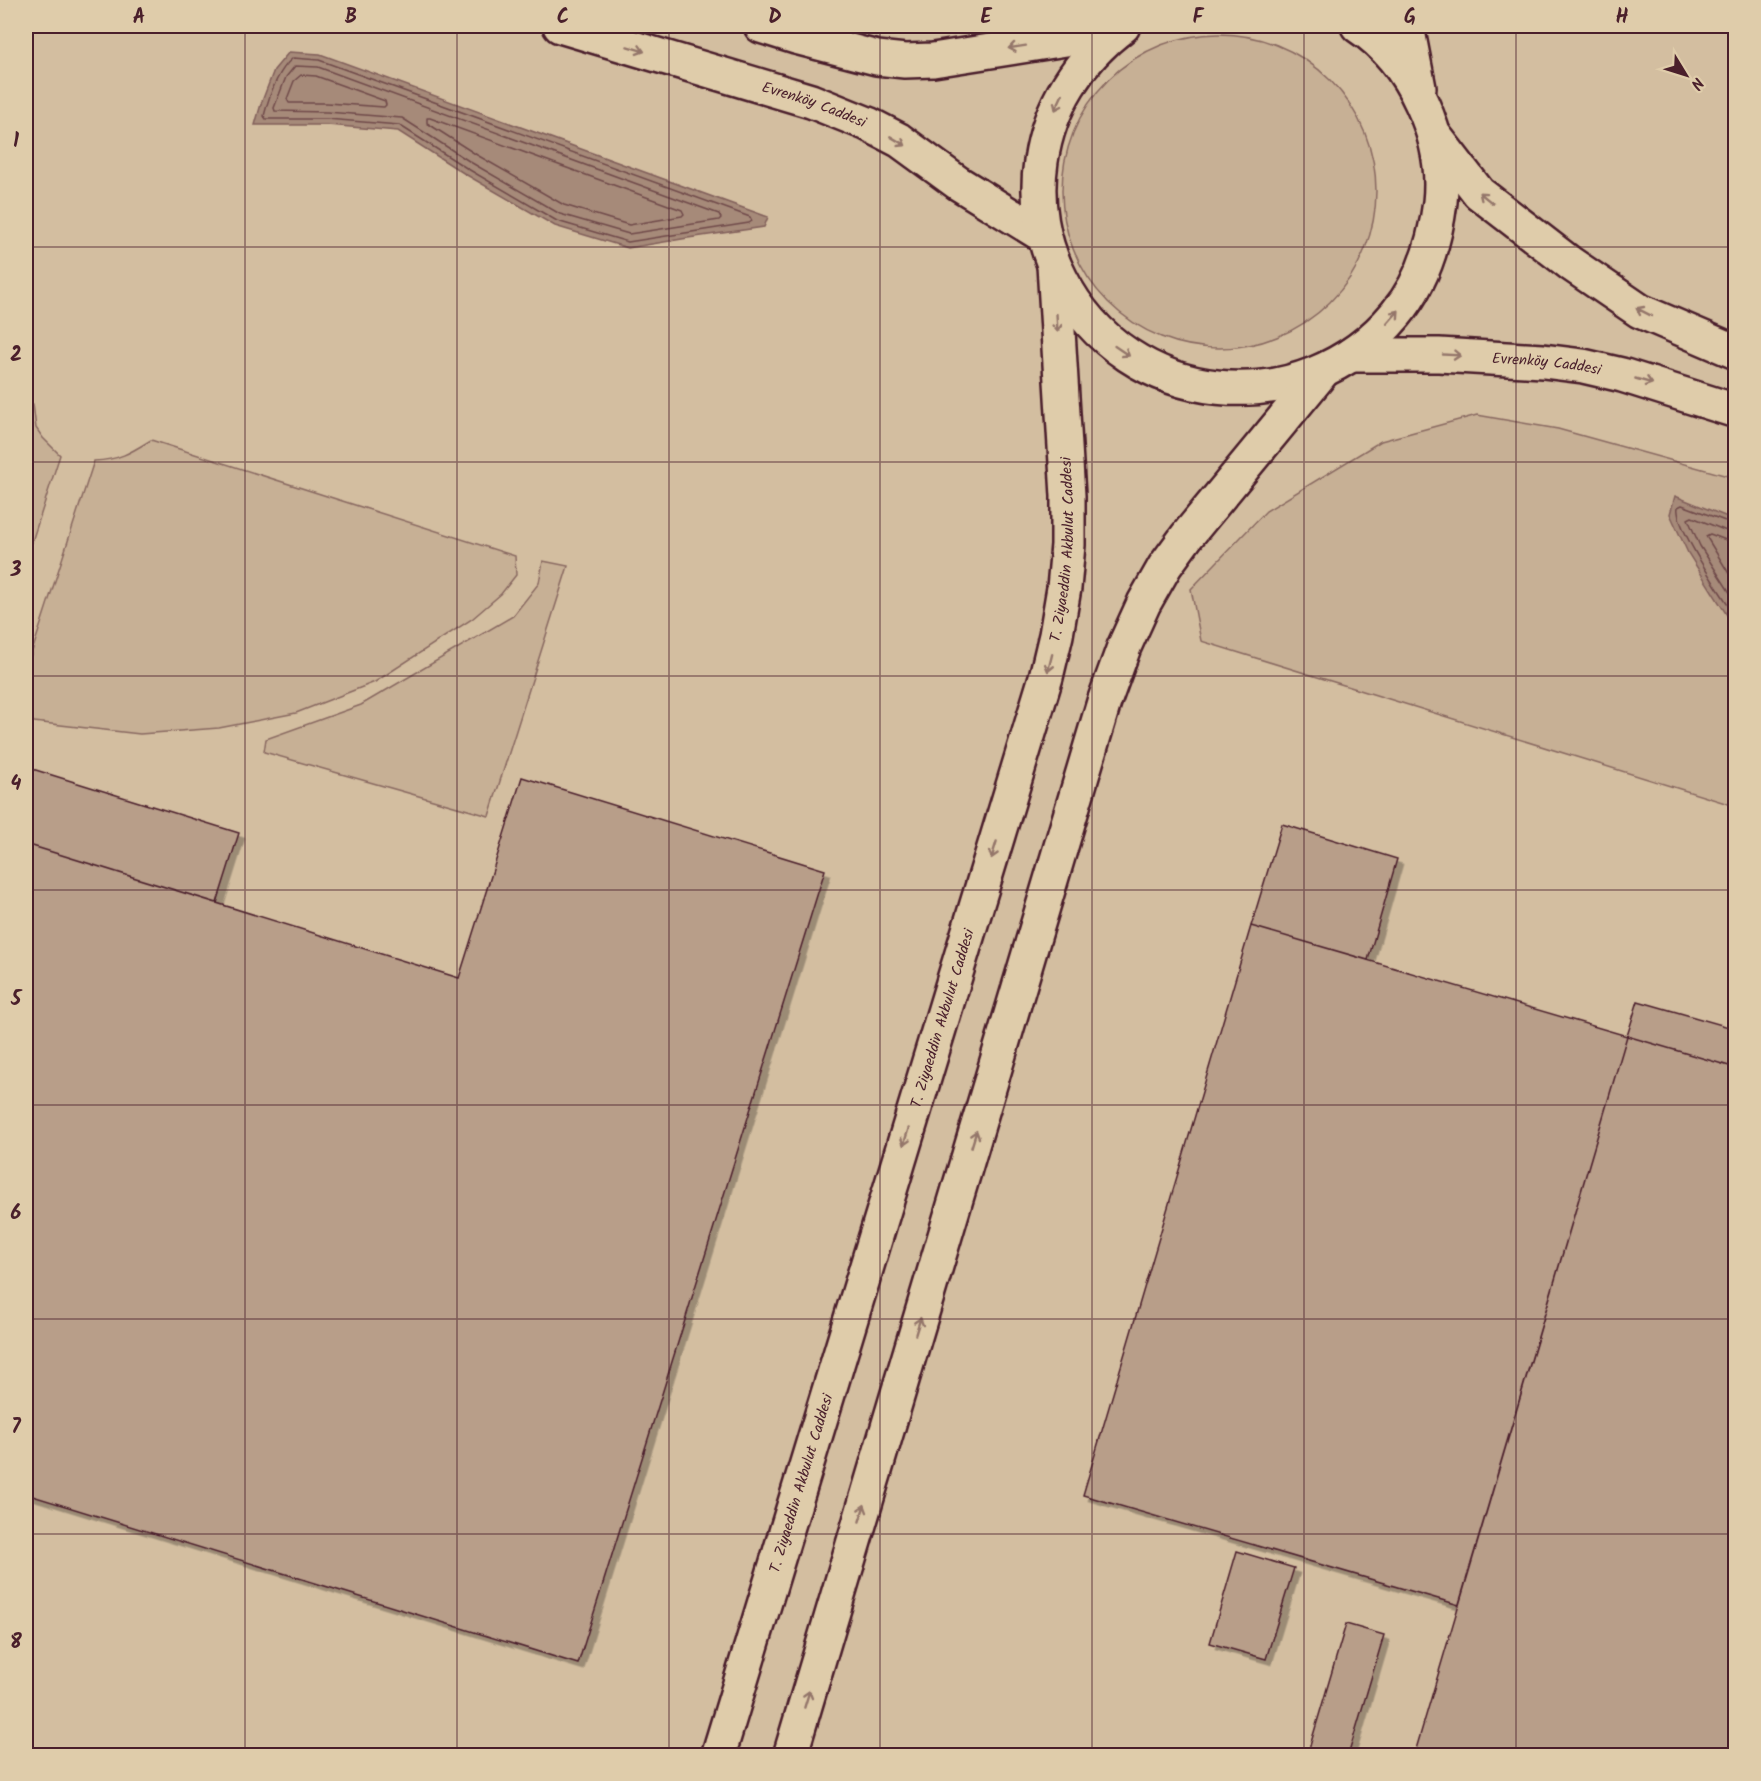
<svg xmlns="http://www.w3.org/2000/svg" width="1761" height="1781" viewBox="0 0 1761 1781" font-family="Kalam,sans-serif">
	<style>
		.built { fill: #d3bea0 }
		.green { fill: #c7b095; stroke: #886860; stroke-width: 1.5 }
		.water { fill: #a68a79; stroke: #815f5a; stroke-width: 1.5 }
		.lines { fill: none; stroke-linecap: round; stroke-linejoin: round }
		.shore { stroke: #6f4a4a; stroke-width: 1.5 }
		.building { fill: #b89e89; stroke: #4a1f2b; stroke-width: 1.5; filter: url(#shadow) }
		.secondary-casing { stroke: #4a1f2b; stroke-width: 38 }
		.secondary { stroke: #dfccaa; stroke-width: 33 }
		.oneway { stroke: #94766a }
		.grid { fill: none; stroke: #4a1f2b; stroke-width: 1.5; stroke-opacity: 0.55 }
		.labels { text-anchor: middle; stroke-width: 4.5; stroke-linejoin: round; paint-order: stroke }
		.street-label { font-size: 15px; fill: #4a1f2b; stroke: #dfccaa }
		.neatline { fill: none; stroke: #4a1f2b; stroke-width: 2 }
		.grid-label { font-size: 20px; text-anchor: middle; font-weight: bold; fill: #4a1f2b }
	</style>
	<defs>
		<filter id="shadow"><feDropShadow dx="5.5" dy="5.5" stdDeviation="0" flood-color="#0004"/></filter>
	</defs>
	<rect width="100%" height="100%" fill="#dfccaa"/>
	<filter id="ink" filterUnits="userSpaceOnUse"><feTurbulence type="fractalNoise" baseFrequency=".0167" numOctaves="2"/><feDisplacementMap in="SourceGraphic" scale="12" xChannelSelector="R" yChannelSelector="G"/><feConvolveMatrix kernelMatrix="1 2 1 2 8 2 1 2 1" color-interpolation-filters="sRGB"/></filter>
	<g filter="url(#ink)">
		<!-- built -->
		<path class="built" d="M 26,26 L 1735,26 L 1735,1755 L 26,1755 Z"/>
		<!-- green -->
		<path class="green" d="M1062 191a157 157 0 1 1 314 0a157 157 0 1 1-314 0Z
			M 26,402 L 33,404 L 36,428 L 43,438 L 60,455 L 26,560 Z
			M 1477,415 L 1558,429 L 1735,478 L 1735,806 L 1201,641 L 1191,589 L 1266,511 L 1381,441 Z
			M 151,440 L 515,556 L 516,575 L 501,594 L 472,619 L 375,682 L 296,713 L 219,728 L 140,734 L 34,722 L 26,714 L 26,670 L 94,461 C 119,460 130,453 151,440 Z
			M 543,561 L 568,566 L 489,816 L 264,752 L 266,739 L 361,705 L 513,616 L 539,583 Z"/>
		<!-- water -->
		<path class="water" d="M 289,52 L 320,54 L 768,217 L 764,227 L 688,238 L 628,248 L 555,226 L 465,174 L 398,131 L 327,125 L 255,125 L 261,104 L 274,70 Z
			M 1675,496 L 1735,520 L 1735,628 L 1688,553 L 1670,514 Z"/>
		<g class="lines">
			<!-- shore -->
			<path class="shore" d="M 293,58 L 319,60 L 750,217 L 752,221 L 749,223 L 628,242 L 557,221 L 468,169 L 399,125 L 327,119 L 266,119 L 264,116 C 269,96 277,71 293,58 Z
				M 295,66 L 318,67 L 719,214 L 721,218 L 719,220 L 629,234 L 560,214 L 472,163 L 402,118 L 327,112 L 275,111 L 274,108 L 286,77 Z
				M 301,75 L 316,76 L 385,101 L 386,105 L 384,107 L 327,103 L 289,103 L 287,99 L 294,81 Z
				M 427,118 L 430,118 L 682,210 L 684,214 L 682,216 L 629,225 L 564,205 L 477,155 L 427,123 Z
				M 1736,525 L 1682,505 L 1678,507 C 1674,526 1723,597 1736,616
				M 1736,533 L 1729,532 L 1692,517 L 1688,519 L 1700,546 L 1736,602
				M 1736,542 L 1726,540 L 1710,534 L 1706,536 L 1736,585"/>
		</g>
		<!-- building -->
		<path class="building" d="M 26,767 L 239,833 L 217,903 L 26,844 Z
			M 522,777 L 825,870 L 578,1664 L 26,1494 L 26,844 L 459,978 Z
			M 1282,824 L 1397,859 L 1368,960 L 1251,926 Z
			M 1251,926 L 1627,1036 L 1459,1605 L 1083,1495 Z
			M 1638,1001 L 1736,1029 L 1736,1068 L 1627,1036 Z
			M 1627,1036 L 1736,1068 L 1736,1756 L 1414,1756 Z
			M 1237,1551 L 1294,1568 L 1266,1659 L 1210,1643 Z
			M 1346,1624 L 1384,1635 L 1348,1756 L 1307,1756 Z"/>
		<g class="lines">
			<defs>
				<g id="secondary">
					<path id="s1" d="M 560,26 L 811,101 L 868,124 L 899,140 L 958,183 L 1044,236"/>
					<path d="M 761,26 L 796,37 L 877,58 L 905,61 L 933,60 L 1116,31"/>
					<path d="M 1123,26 C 1079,59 1049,106 1041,161 C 1035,201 1042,243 1061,279 C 1127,409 1303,426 1396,314 C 1423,282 1435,242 1440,202 C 1447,139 1412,61 1358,26"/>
					<path d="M 1407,26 L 1419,88"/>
					<path d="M 1435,136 L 1479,193 L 1571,264 L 1640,311 L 1736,352"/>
					<path id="s2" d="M 1351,355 L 1439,355 L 1543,361 L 1583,366 L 1622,375 L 1736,411"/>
					<path id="s3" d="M 718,1756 L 1046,677 L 1056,635 L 1064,588 L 1068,545 L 1068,496 L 1054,265"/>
					<path d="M 790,1756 L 1104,702 L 1124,647 L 1144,603 L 1165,566 L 1187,536 L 1323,371"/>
				</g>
			</defs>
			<!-- secondary casing -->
			<use href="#secondary" class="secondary-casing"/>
			<!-- secondary -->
			<use href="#secondary" class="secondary"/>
		</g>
		<!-- one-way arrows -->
		<defs><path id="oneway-shaft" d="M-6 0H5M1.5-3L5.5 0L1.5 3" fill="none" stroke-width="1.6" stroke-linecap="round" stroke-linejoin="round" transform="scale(1.5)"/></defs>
		<g class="oneway">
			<use href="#oneway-shaft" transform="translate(1017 47) rotate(171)"/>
			<use href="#oneway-shaft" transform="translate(636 49) rotate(17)"/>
			<use href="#oneway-shaft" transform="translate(1059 102) rotate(115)"/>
			<use href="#oneway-shaft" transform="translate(898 141) rotate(31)"/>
			<use href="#oneway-shaft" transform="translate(1486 198) rotate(-141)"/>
			<use href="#oneway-shaft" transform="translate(1644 312) rotate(-153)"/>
			<use href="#oneway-shaft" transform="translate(1393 317) rotate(-49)"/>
			<use href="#oneway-shaft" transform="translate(1057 323) rotate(87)"/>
			<use href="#oneway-shaft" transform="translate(1122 351) rotate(34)"/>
			<use href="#oneway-shaft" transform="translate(1452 355) rotate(3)"/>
			<use href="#oneway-shaft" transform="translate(1644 381) rotate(16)"/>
			<use href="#oneway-shaft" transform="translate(1050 663) rotate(104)"/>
			<use href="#oneway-shaft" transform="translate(994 850) rotate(107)"/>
			<use href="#oneway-shaft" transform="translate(906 1137) rotate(107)"/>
			<use href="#oneway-shaft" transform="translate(974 1139) rotate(-73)"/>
			<use href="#oneway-shaft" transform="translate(918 1326) rotate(-73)"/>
			<use href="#oneway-shaft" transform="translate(862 1513) rotate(-73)"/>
			<use href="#oneway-shaft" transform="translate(807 1699) rotate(-73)"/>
		</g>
	</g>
	<!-- grid -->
	<path class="grid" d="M 245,26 L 245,1756M 457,26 L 457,1756M 669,26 L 669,1756M 880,26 L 880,1756M 1092,26 L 1092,1756M 1304,26 L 1304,1756M 1516,26 L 1516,1756M 26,247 L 1736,247M 26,462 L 1736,462M 26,676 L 1736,676M 26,890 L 1736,890M 26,1105 L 1736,1105M 26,1319 L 1736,1319M 26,1534 L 1736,1534"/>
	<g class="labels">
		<!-- street labels -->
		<g class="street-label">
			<text dy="5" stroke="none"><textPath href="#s1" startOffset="266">Evrenköy Caddesi</textPath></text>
			<text dy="5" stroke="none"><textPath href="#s2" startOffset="196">Evrenköy Caddesi</textPath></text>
			<text dy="5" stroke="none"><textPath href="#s3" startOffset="1257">T. Ziyaeddin Akbulut Caddesi</textPath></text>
			<text dy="5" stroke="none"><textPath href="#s3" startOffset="771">T. Ziyaeddin Akbulut Caddesi</textPath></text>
			<text dy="5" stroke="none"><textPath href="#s3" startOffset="285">T. Ziyaeddin Akbulut Caddesi</textPath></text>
		</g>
	</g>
	<!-- margin -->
	<rect width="1761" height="1781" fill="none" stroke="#dfccaa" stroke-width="66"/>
	<!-- north arrow -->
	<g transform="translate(1686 75) rotate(128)" stroke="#dfccaa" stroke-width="4.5" paint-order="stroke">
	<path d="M0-4.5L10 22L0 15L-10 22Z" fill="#4a1f2b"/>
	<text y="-9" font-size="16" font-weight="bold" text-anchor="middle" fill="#4a1f2b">N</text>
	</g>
	<rect x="33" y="33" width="1695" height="1715" class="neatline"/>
	<g class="grid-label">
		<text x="139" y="23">A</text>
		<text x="351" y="23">B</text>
		<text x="563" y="23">C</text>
		<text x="775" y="23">D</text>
		<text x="986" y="23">E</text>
		<text x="1198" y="23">F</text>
		<text x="1410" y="23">G</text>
		<text x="1622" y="23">H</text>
		<text x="16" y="147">1</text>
		<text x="16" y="361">2</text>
		<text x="16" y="576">3</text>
		<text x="16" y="790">4</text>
		<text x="16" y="1005">5</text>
		<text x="16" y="1219">6</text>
		<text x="16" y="1433">7</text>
		<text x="16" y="1648">8</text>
	</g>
</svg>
